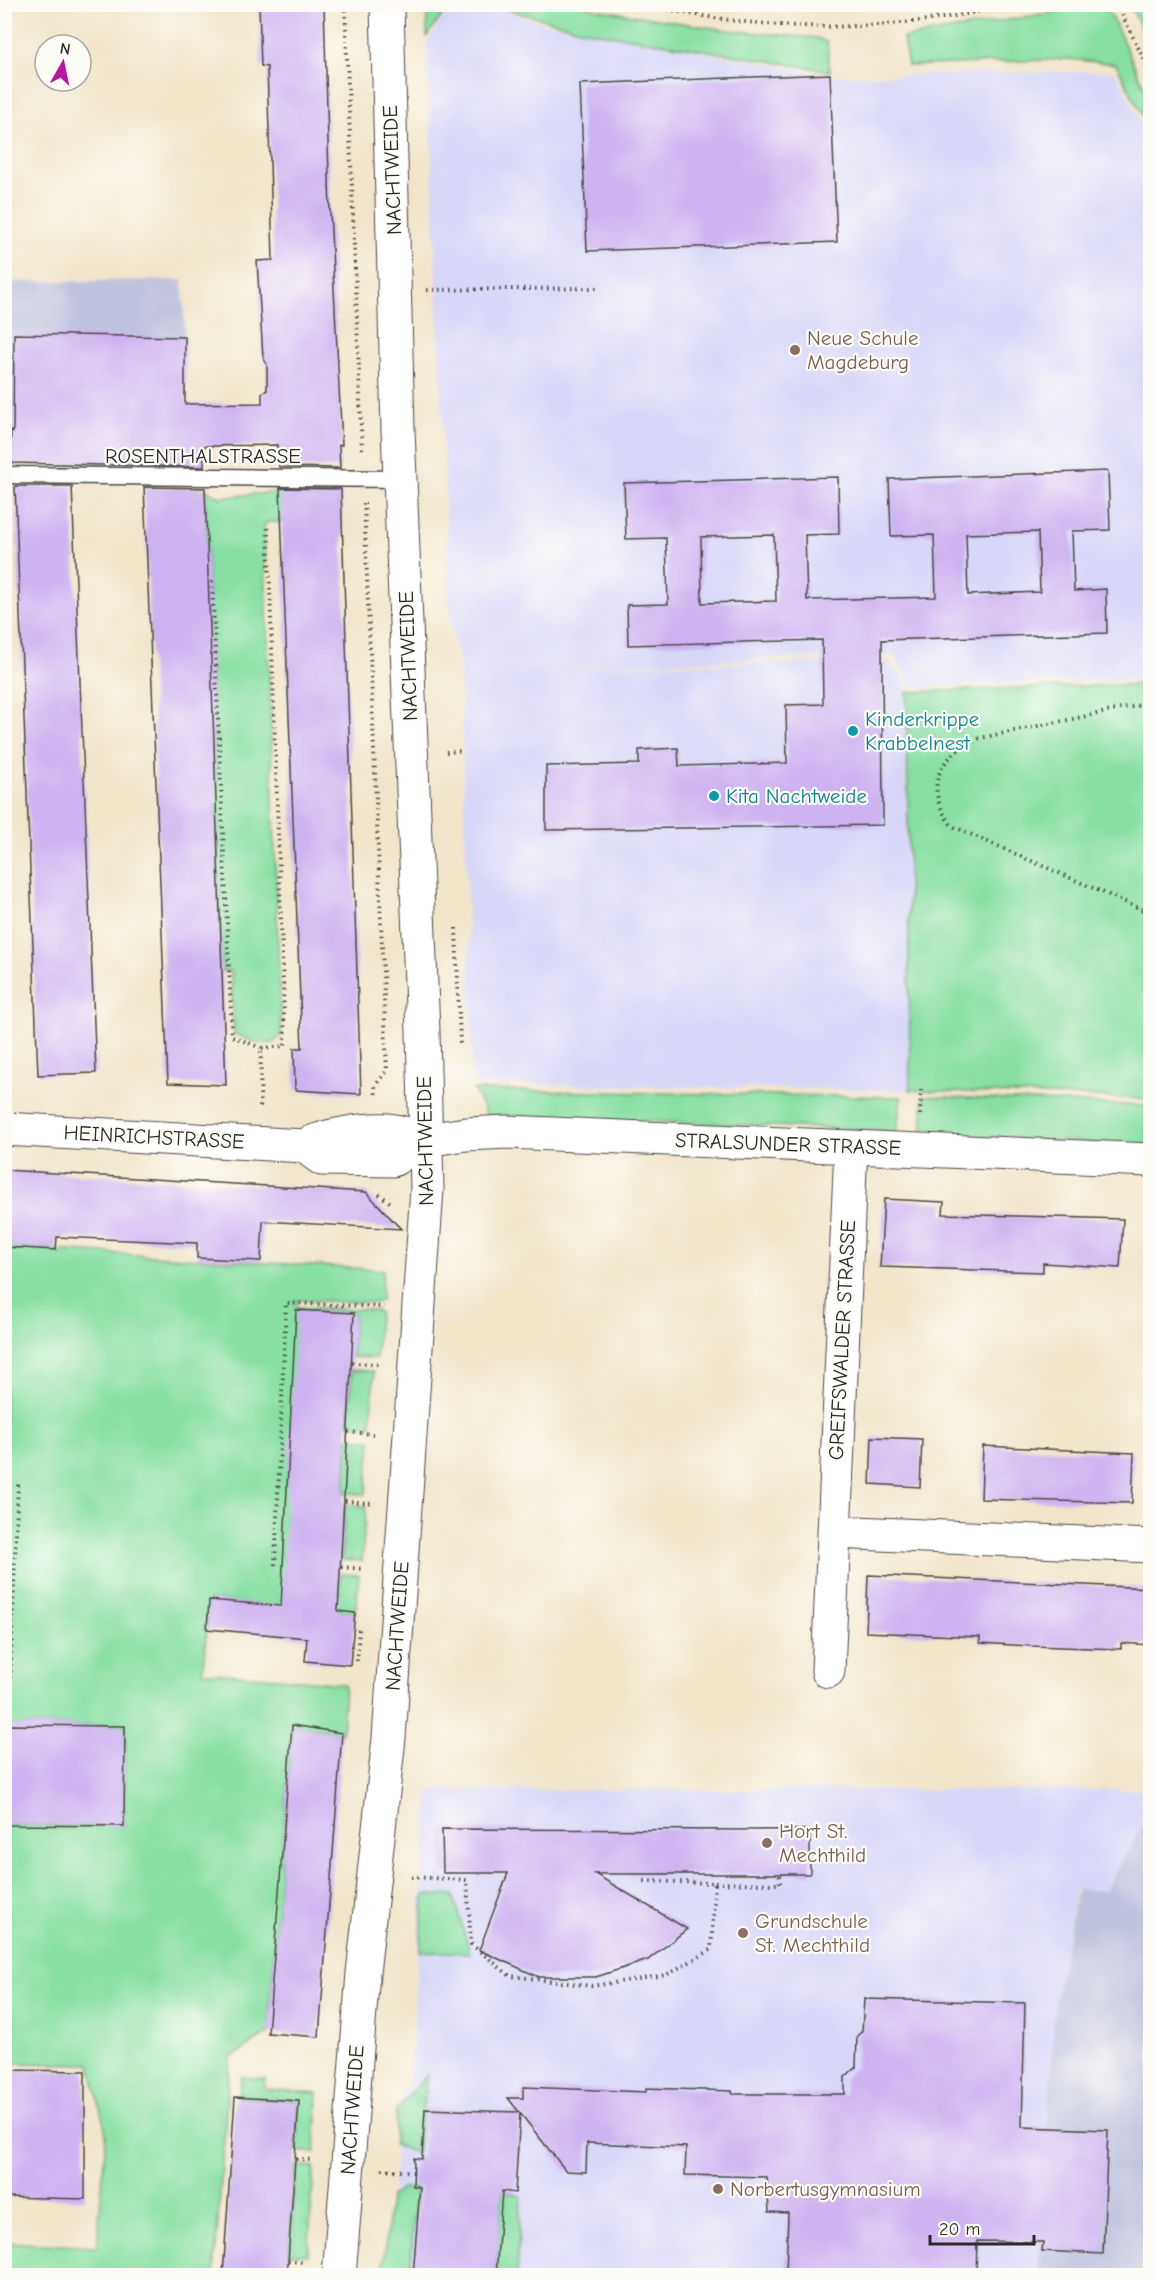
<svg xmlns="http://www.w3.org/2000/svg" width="1155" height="2280" viewBox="0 0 1155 2280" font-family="'Comic Neue',sans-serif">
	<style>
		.built { fill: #d8d7f8 }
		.industrial { fill: #bfc2dd }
		.green { fill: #87dfa3; stroke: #598567; stroke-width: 1.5 }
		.building { fill: #cdb3f1; fill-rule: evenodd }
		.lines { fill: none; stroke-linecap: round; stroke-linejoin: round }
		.lane-casing { stroke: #494743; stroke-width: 19 }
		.street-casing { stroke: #494743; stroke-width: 35 }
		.path { stroke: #494743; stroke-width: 4; stroke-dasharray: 1.5 4.5; stroke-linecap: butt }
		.lane { stroke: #fff; stroke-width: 16 }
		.street { stroke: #fff; stroke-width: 33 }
		.education-dot { fill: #8d6e63; stroke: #fdfcf7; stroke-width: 2 }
		.culture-dot { fill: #0f9aa8; stroke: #fdfcf7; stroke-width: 2 }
		.labels { text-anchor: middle; stroke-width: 4.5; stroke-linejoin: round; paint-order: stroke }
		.street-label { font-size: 21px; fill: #2b2b2b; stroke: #fdfcf7 }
		.education-label { font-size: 21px; fill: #785e54; stroke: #fdfcf7; text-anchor: start }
		.culture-label { font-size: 21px; fill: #0d838f; stroke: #fdfcf7; text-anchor: start }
	</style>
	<rect width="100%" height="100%" fill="#fdfcf7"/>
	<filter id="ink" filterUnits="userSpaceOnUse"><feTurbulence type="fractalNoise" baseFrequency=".0167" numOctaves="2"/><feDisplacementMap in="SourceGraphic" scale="12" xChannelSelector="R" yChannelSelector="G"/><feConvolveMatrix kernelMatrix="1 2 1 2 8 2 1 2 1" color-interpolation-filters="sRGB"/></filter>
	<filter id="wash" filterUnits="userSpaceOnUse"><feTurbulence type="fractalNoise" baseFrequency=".008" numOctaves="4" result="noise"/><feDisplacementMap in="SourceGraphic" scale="24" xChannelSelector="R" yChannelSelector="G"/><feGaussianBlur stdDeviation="1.35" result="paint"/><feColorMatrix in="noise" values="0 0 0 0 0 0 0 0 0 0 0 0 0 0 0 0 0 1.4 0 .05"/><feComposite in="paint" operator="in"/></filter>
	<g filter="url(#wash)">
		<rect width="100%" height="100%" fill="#f1e5ca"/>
		<!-- built -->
		<path class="built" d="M 482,4 L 539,22 L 834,76 L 1115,71 L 1150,139 L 1150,678 L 911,687 L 894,655 L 533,667 L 888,661 L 905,680 L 910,1090 L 473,1084 L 460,669 L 450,615 L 427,41 L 446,13 L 458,5 Z
			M 428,1790 L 1150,1790 L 1150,1813 L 1105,1892 L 1076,1889 L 1055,2001 L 1038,2275 L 385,2276 L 400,2103 L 407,2088 L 411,2062 Z"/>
		<!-- industrial -->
		<path class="industrial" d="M 183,280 L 189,469 L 5,463 L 4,282 Z
			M 1150,1813 L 1150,2275 L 1038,2276 L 1055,2001 L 1077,1889 L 1105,1891 Z"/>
		<!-- green -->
		<path class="green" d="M 1100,4 L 1111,15 L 1150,100 L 1150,130 L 1116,64 L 1068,59 L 908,66 L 903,38 Z
			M 427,5 L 450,5 L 427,36 Z
			M 489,5 L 580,4 L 595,9 L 726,30 L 818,38 L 827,43 L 830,71 L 588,31 Z
			M 1130,5 L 1150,5 L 1150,47 Z
			M 205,489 L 220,497 L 281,492 L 282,522 L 267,522 L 264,526 L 281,1035 L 273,1043 L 257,1043 L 234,1034 L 231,971 L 222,971 Z
			M 1150,684 L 1150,1099 L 910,1090 L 907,692 Z
			M 474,1090 L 901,1097 L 897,1131 L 487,1115 Z
			M 923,1096 L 1150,1106 L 1150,1146 L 923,1133 Z
			M 5,1247 L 383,1270 L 381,1300 L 375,1303 L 297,1300 L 297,1307 L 376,1310 L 379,1313 L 376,1358 L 352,1357 L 354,1313 L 297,1310 L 283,1592 L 339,1595 L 341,1574 L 359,1575 L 355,1613 L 209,1600 L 203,1672 L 345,1684 L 342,1733 L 292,1725 L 268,2033 L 230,2058 L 214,2275 L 5,2275 L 4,2242 L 97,2247 L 106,2134 L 90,2064 L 5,2063 L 5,1825 L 124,1826 L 125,1726 L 5,1725 Z
			M 352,1370 L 374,1371 L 371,1426 L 349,1424 Z
			M 348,1438 L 371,1440 L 366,1494 L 345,1493 Z
			M 345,1505 L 366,1506 L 362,1561 L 342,1560 Z
			M 424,1895 L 453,1895 L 470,1953 L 420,1951 Z
			M 427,2075 L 417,2153 L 394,2145 L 396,2111 Z
			M 241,2077 L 265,2079 L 265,2089 L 318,2093 L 315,2152 L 297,2152 L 299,2101 L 239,2097 Z
			M 296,2165 L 314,2167 L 308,2255 L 289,2253 Z
			M 403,2188 L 416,2189 L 410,2275 L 383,2275 L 390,2197 Z
			M 502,2191 L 521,2196 L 517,2275 L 496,2276 Z
			M 288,2267 L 307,2268 L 306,2275 L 287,2276 Z"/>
		<g id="blocks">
			<!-- building -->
			<path class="building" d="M 259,4 L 324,4 L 330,212 L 342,445 L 339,445 L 340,468 L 279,467 L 277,445 L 204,446 L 204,467 L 10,463 L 11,431 L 13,432 L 14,334 L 185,337 L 185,404 L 262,403 L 262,393 L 267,390 L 267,365 L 263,357 L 257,261 L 273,260 L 267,67 L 261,66 Z
				M 830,74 L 837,242 L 587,251 L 580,84 Z
				M 1108,471 L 1110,530 L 1072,531 L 1074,591 L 1106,589 L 1107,633 L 882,640 L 883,825 L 546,830 L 546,766 L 639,764 L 639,750 L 678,748 L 679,766 L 787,763 L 786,705 L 823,704 L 822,640 L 628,645 L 627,605 L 668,604 L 666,538 L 626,539 L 624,483 L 838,477 L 839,534 L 805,535 L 807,600 L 936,597 L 934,535 L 891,536 L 889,479 ZM 1038,532 L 1040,592 L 968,595 L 966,534 ZM 774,535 L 776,601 L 702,603 L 701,537 Z
				M 15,486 L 72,486 L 96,1073 L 38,1075 Z
				M 144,487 L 205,488 L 226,1085 L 168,1083 Z
				M 280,488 L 341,489 L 361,1094 L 295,1090 L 294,1048 L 302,1048 Z
				M 4,1170 L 366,1192 L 401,1229 L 263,1221 L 261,1261 L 197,1258 L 197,1243 L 57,1237 L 56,1250 L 4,1247 Z
				M 884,1199 L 944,1202 L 943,1214 L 1123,1219 L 1120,1268 L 1043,1263 L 1043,1272 L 880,1267 Z
				M 296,1310 L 354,1313 L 338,1611 L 355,1613 L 350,1665 L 305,1661 L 307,1638 L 207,1629 L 209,1600 L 281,1606 Z
				M 872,1437 L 922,1439 L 920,1487 L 870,1484 Z
				M 983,1446 L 1134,1453 L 1132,1503 L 981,1499 Z
				M 868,1575 L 1150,1588 L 1150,1645 L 1121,1643 L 1121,1649 L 1031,1646 L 980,1643 L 980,1637 L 866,1632 Z
				M 4,1725 L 125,1726 L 124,1826 L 4,1825 Z
				M 292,1725 L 342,1733 L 319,2037 L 268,2033 Z
				M 442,1829 L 810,1830 L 810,1874 L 595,1874 L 687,1929 L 648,1960 L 596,1977 L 539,1977 L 479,1950 L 508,1873 L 443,1873 Z
				M 864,1999 L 1025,2003 L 1022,2127 L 1108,2130 L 1103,2254 L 1042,2251 L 1043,2242 L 977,2241 L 976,2276 L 786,2276 L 788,2213 L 769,2212 L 767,2177 L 685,2175 L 686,2147 L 587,2143 L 586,2172 L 566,2171 L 520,2113 L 515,2193 L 502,2191 L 496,2276 L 413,2276 L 420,2187 L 413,2186 L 414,2158 L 422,2159 L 425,2109 L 519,2112 L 508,2098 L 523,2098 L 523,2087 L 646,2092 L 646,2088 L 732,2091 L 733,2094 L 845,2094 L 845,2077 L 856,2067 L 857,2036 L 862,2031 Z
				M 4,2070 L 85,2071 L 85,2199 L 4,2197 Z
				M 235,2097 L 299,2101 L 287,2276 L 223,2276 Z"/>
		</g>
	</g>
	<g filter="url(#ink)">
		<use href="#blocks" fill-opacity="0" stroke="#494743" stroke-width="1.5"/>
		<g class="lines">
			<defs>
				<path id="lane" d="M 4,475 L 401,479"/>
				<path id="street" d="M 4,1129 L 304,1146 L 322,1159 L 393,1160 L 426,1140 L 466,1134 L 507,1132 L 1150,1160
					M 304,1146 C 324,1135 372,1127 395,1131 C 405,1133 416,1137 426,1140
					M 834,1532 L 1150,1546
					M 828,1671 L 851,1147
					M 339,2276 L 363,1973 L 389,1738 L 427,1189 L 423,1031 L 398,430 L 387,4"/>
			</defs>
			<!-- lane casing -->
			<use href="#lane" class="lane-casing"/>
			<!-- street casing -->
			<use href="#street" class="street-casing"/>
			<!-- path -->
			<path class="path" d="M 345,4 L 362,453
				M 644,4 C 767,34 890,34 1013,4
				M 1117,4 L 1150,72
				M 427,290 L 599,288
				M 364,503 L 387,1071 L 375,1086 L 376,1097
				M 212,581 L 232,1036 L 261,1048
				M 1150,703 L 980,738 C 938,756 922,787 952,826 L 1150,913
				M 446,752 L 463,751
				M 456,928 L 460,1044
				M 260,1107 L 261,1048 L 285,1046 L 268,527
				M 920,1115 L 921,1090
				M 379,1194 L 392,1204
				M 352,1363 L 380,1364
				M 348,1432 L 373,1434
				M 345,1501 L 371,1503
				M 275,1565 L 286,1303 L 384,1307
				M 341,1567 L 364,1569
				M 357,1661 L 359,1629
				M 4,1709 L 9,1709 L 18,1483
				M 411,1877 L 467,1880 L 471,1944 L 510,1976 L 592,1986 L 666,1975 L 711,1950 L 715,1883 L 644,1881
				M 715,1883 L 780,1884 L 780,1874
				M 296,2159 L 313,2160
				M 382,2169 L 414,2172
				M 288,2261 L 305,2262"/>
			<!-- lane -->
			<use href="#lane" class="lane"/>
			<!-- street -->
			<use href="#street" class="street"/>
		</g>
	</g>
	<!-- markers -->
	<g class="education-dot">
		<circle cx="795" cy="350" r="6"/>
		<circle cx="767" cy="1843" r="6"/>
		<circle cx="743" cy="1933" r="6"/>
		<circle cx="718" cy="2189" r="6"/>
	</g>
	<g class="culture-dot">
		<circle cx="853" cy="731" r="6"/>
		<circle cx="714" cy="796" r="6"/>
	</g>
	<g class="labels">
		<!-- street labels -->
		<g class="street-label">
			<text transform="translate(392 170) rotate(-92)" y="7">NACHTWEIDE</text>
			<text x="203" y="463">ROSENTHALSTRASSE</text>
			<text transform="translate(408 656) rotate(-92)" y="7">NACHTWEIDE</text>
			<text transform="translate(154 1137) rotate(3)" y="7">HEINRICHSTRASSE</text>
			<text transform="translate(425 1141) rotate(-91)" y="7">NACHTWEIDE</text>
			<text transform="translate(788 1144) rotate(2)" y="7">STRALSUNDER STRASSE</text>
			<text transform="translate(842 1340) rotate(-87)" y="7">GREIFSWALDER STRASSE</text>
			<text transform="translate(397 1626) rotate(-86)" y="7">NACHTWEIDE</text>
			<text transform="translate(352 2110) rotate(-86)" y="7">NACHTWEIDE</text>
		</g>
		<!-- education labels -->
		<g class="education-label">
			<text x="807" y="345">Neue Schule<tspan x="807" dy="24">Magdeburg</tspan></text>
			<text x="779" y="1838">Hort St.<tspan x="779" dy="24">Mechthild</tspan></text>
			<text x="755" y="1928">Grundschule<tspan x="755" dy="24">St. Mechthild</tspan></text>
			<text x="730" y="2196">Norbertusgymnasium</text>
		</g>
		<!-- culture labels -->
		<g class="culture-label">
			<text x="865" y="726">Kinderkrippe<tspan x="865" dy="24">Krabbelnest</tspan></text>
			<text x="726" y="803">Kita Nachtweide</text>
		</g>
	</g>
	<!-- margin -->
	<rect width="1155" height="2280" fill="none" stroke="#fdfcf7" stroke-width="24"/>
	<!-- north arrow -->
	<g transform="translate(63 63) rotate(9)"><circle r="28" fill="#fdfcf7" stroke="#a9a8a5" stroke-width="1.5"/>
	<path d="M0-4.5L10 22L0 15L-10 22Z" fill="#b5179e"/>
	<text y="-9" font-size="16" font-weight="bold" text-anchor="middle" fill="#2b2b2b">N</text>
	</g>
	<!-- scale -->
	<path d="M930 2235v9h104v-9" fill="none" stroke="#2b2b2b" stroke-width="3"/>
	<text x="939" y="2235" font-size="18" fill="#2b2b2b" stroke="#fdfcf7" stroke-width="4.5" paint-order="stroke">20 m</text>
</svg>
